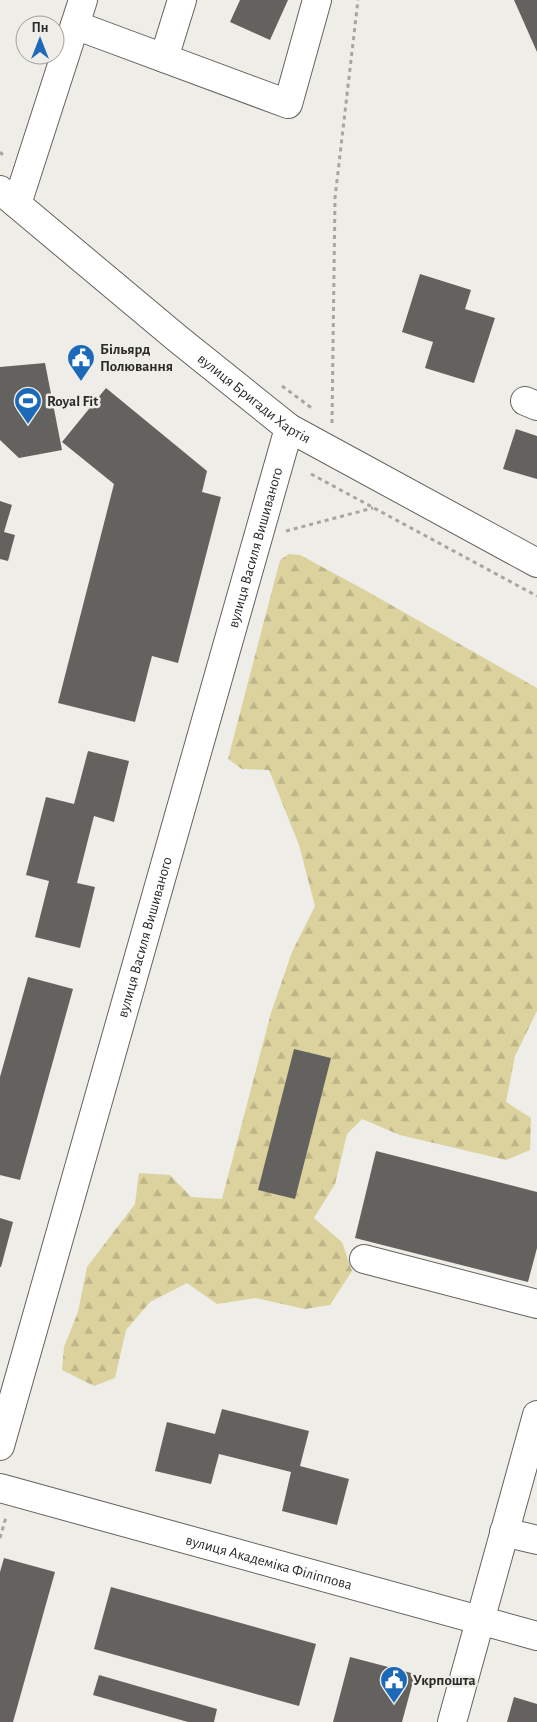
<svg xmlns="http://www.w3.org/2000/svg" width="537" height="1722" viewBox="0 0 537 1722" font-family="'Alegreya Sans',sans-serif">
	<style>
		.forest { fill: url(#forest-firs) }
		.building { fill: #63625e }
		.lines { fill: none; stroke-linecap: round; stroke-linejoin: round }
		.minor-casing { stroke: #64635f; stroke-width: 30 }
		.path { stroke: #a6a5a1; stroke-width: 3; stroke-dasharray: 4 4; stroke-linecap: butt }
		.minor { stroke: #fff; stroke-width: 28 }
		.labels { text-anchor: middle; stroke-width: 5; stroke-linejoin: round; paint-order: stroke }
		.poi-label { font-size: 15px; font-weight: bold; fill: #2a2a28; stroke: #eeede8; text-anchor: start }
		.street-label { font-size: 15px; fill: #2a2a28; stroke: #eeede8 }
	</style>
	<defs>
		<pattern id="forest-firs" width="22" height="20" patternUnits="userSpaceOnUse" patternTransform="scale(1.25)"><rect width="22" height="20" fill="#dcd29e"/><path d="M5 1l3.5 6h-7zM16 11l3.5 6h-7z" fill="#bdb488"/></pattern>
	</defs>
	<rect width="100%" height="100%" fill="#eeede8"/>
	<!-- forest -->
	<path class="forest" d="M 289,554 L 300,555 L 363,589 L 537,688 L 537,1011 L 515,1056 L 506,1102 L 531,1118 L 530,1150 L 506,1160 L 400,1135 L 362,1119 L 347,1134 L 335,1184 L 314,1218 L 342,1242 L 352,1271 L 330,1305 L 305,1309 L 256,1298 L 217,1304 L 187,1283 L 150,1302 L 126,1330 L 115,1378 L 94,1386 L 62,1370 L 64,1347 L 78,1312 L 87,1267 L 135,1204 L 139,1173 L 170,1175 L 191,1197 L 222,1199 L 271,1013 L 292,952 L 315,906 L 299,845 L 269,770 L 242,769 L 228,759 L 280,560 Z"/>
	<!-- building -->
	<path class="building" d="M 240,0 L 288,0 L 270,40 L 230,22 Z
		M 514,0 L 537,0 L 537,52 Z
		M 420,274 L 471,290 L 465,309 L 495,318 L 474,383 L 425,368 L 433,342 L 402,332 Z
		M 45,363 L 62,450 L 19,458 L 0,440 L 0,367 Z
		M 106,388 L 207,471 L 202,492 L 221,497 L 178,663 L 152,656 L 135,722 L 58,703 L 114,484 L 62,442 Z
		M 516,429 L 537,436 L 537,479 L 503,469 Z
		M 0,501 L 12,505 L 4,532 L 15,535 L 8,561 L 0,559 Z
		M 88,751 L 129,761 L 114,822 L 94,816 L 77,883 L 95,887 L 80,948 L 35,937 L 49,881 L 26,875 L 46,797 L 74,804 Z
		M 28,977 L 73,989 L 20,1180 L 0,1175 L 0,1077 Z
		M 294,1049 L 331,1058 L 295,1199 L 258,1190 Z
		M 376,1151 L 537,1192 L 537,1248 L 528,1282 L 355,1238 Z
		M 0,1218 L 13,1222 L 1,1267 L 0,1267 Z
		M 222,1409 L 309,1431 L 300,1466 L 349,1479 L 337,1525 L 282,1511 L 291,1472 L 219,1454 L 211,1484 L 155,1471 L 167,1422 L 215,1434 Z
		M 4,1558 L 55,1572 L 13,1722 L 0,1722 L 0,1572 Z
		M 111,1587 L 316,1644 L 299,1706 L 94,1649 Z
		M 350,1657 L 415,1674 L 402,1722 L 333,1722 Z
		M 99,1675 L 217,1709 L 214,1722 L 188,1722 L 93,1695 Z
		M 514,1697 L 537,1704 L 537,1722 L 507,1722 Z"/>
	<g class="lines">
		<defs>
			<g id="minor">
				<path d="M 75,25 L 288,104 L 317,0"/>
				<path d="M 164,58 L 182,0"/>
				<path id="s1" d="M 0,190 L 178,339 L 289,428 L 537,563"/>
				<path d="M 17,204 L 83,0"/>
				<path d="M 525,401 L 537,406"/>
				<path d="M 364,1259 L 537,1304"/>
				<path id="s2" d="M 0,1446 L 289,428"/>
				<path id="s3" d="M 0,1488 L 537,1636"/>
				<path d="M 504,1532 L 537,1540"/>
				<path d="M 452,1722 L 537,1415"/>
			</g>
		</defs>
		<!-- minor casing -->
		<use href="#minor" class="minor-casing"/>
		<!-- path -->
		<path class="path" d="M 0,152 L 5,157
			M 282,386 L 313,409
			M 332,423 L 335,198 L 358,0
			M 311,474 L 537,596
			M 286,531 L 373,508
			M 0,1538 L 6,1517"/>
		<!-- minor -->
		<use href="#minor" class="minor"/>
	</g>
	<!-- icons -->
	<defs>
		<symbol id="civic-pin" viewBox="-11 -11 22 30"><path d="M0 17L-7.5 6A9.5 9.5 0 1 1 7.5 6Z" fill="#1b69b8" stroke="#eeede8"/><path d="M-.6-6.5H3V-4.5H.6V-3L4-1V1h2V6H-6V1h2V-1L-.6-3ZM-1.2 2.5V6h2.4V2.5Z" fill="#fff"/></symbol>
		<symbol id="stadium-pin" viewBox="-11 -11 22 30"><path d="M0 17L-7.5 6A9.5 9.5 0 1 1 7.5 6Z" fill="#1b69b8" stroke="#eeede8"/><path d="M0-5a6.5 5 0 1 0 0 10a6.5 5 0 1 0 0-10ZM-3.5-1.8h7v3.6h-7Z" fill="#fff"/></symbol>
	</defs>
	<g fill-rule="evenodd">
		<use href="#civic-pin" x="65" y="342" width="32" height="43"/>
		<use href="#stadium-pin" x="12" y="385" width="32" height="43"/>
		<use href="#civic-pin" x="378" y="1664" width="32" height="43"/>
	</g>
	<g class="labels">
		<!-- poi labels -->
		<g class="poi-label">
			<text x="100" y="354">Більярд<tspan x="100" dy="17">Полювання</tspan></text>
			<text x="47" y="406">Royal Fit</text>
			<text x="413" y="1685">Укрпошта</text>
		</g>
		<!-- street labels -->
		<g class="street-label">
			<text dy="5" stroke="none"><textPath href="#s1" startOffset="329">вулиця Бригади Хартія</textPath></text>
			<text dy="5" stroke="none"><textPath href="#s2" startOffset="934">вулиця Василя Вишиваного</textPath></text>
			<text dy="5" stroke="none"><textPath href="#s2" startOffset="529">вулиця Василя Вишиваного</textPath></text>
			<text dy="5" stroke="none"><textPath href="#s3" startOffset="279">вулиця Академіка Філіппова</textPath></text>
		</g>
	</g>
	<!-- north arrow -->
	<g transform="translate(40 40)"><circle r="24" fill="#eeede8" stroke="#a09f9b"/>
	<path d="M0-4L9 19L0 12L-9 19Z" fill="#1b69b8"/>
	<text y="-8" font-size="14" font-weight="bold" text-anchor="middle" fill="#2a2a28">Пн</text>
	</g>
</svg>
